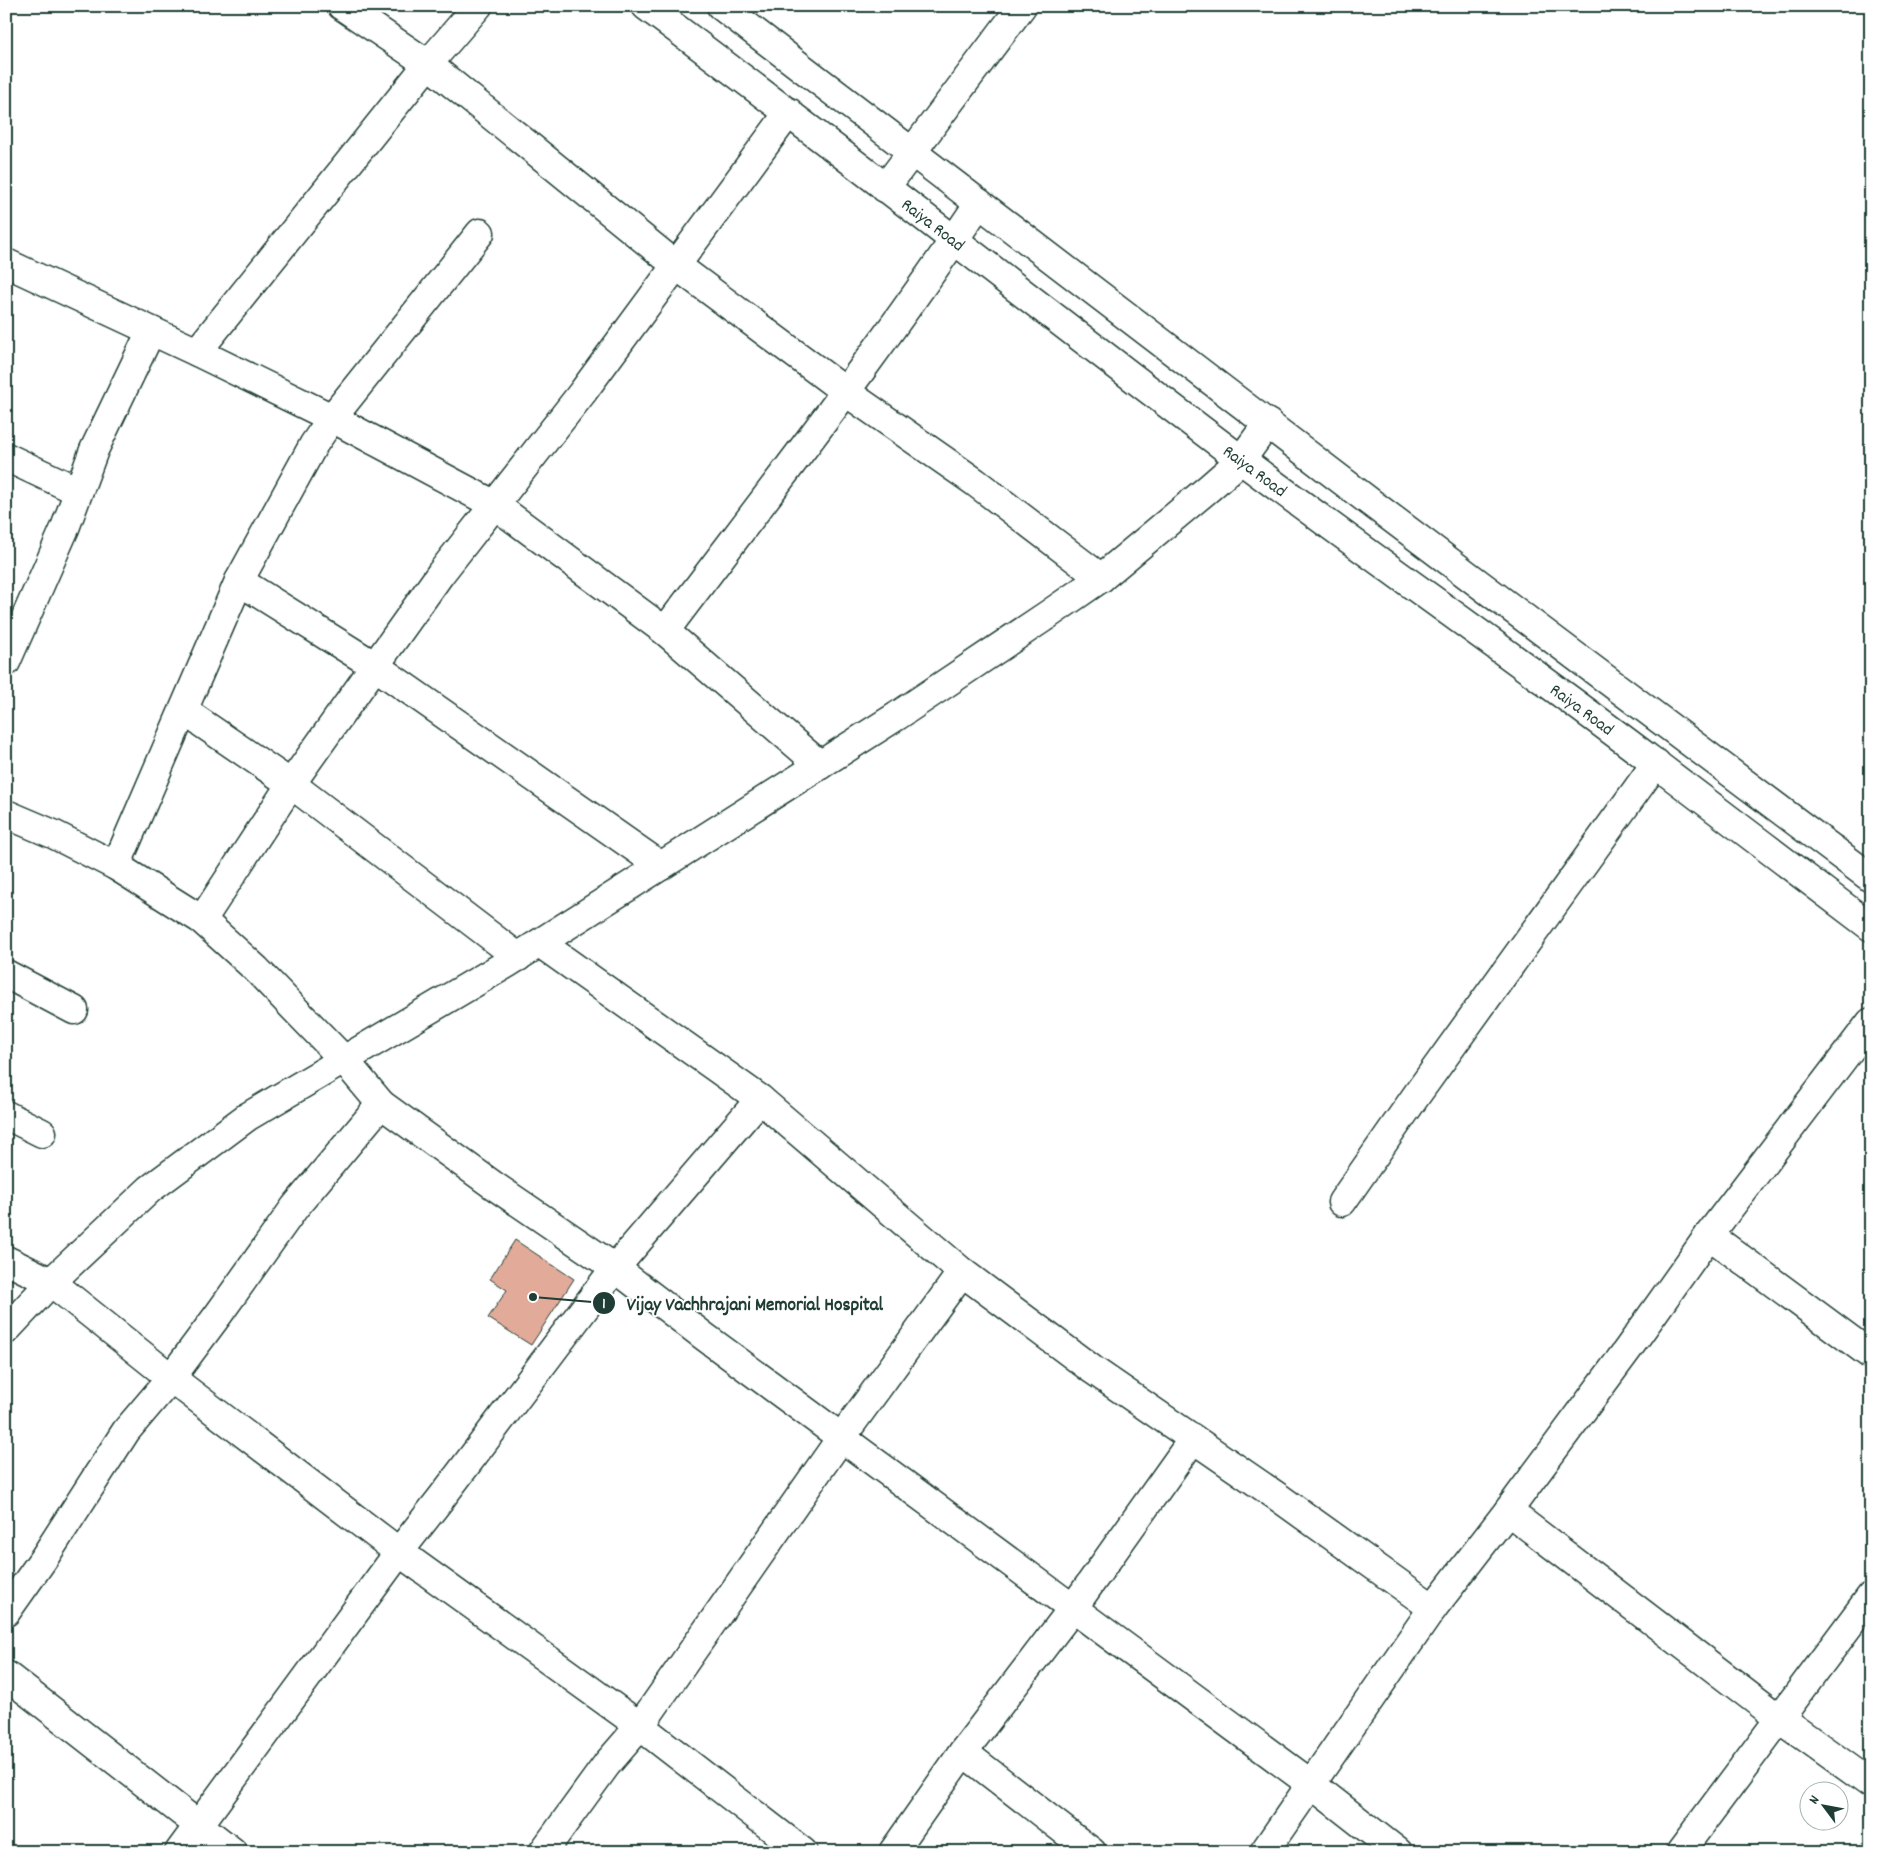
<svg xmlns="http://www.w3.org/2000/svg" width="1877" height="1858" viewBox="0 0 1877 1858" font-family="Dekko,sans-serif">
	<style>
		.building { fill: #e2aa99; stroke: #1f3d34 }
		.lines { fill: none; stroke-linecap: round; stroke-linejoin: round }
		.minor-casing { stroke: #1f3d34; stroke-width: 31 }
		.minor { stroke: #fff; stroke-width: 28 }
		.labels { text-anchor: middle; stroke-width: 4; stroke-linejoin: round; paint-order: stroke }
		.street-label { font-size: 18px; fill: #1f3d34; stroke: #fff }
		.leader { fill: none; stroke: #1f3d34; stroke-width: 2 }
		.callout-dot { fill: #1f3d34; stroke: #fff; stroke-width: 2 }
		.mark-label { font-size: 15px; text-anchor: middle; font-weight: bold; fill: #fff }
		.callout-label { font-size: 19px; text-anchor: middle; font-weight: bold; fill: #1f3d34; stroke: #fff; stroke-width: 4; stroke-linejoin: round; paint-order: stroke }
	</style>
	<rect width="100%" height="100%" fill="#fff"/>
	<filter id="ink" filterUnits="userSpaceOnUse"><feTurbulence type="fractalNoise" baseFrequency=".02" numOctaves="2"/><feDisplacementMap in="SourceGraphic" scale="10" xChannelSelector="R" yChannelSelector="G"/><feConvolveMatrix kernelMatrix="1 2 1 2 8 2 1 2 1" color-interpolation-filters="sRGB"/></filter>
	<g filter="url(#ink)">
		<!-- building -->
		<path class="building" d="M 515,1240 L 574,1279 L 531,1345 L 488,1318 L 507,1290 L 490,1279 Z"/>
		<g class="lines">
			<defs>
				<g id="minor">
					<path d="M 342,6 L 428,64 L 677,266 L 846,392 L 975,482 L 1101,578"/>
					<path id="s1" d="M 646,6 C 846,154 1041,309 1240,459 C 1378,562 1519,660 1656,764 C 1728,818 1799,873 1871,927"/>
					<path d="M 721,6 L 1374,505 L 1871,878"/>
					<path d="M 885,188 L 1022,6"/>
					<path d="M 6,263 L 197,352 L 332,418 L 495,505 L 665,631 L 820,765"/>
					<path d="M 197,352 L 428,64 L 478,6"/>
					<path d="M 6,457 L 78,491"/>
					<path d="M 239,581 L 375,666 L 661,866"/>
					<path d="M 665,631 C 771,490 881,350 979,203"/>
					<path d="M 6,662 L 65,528 L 94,450 L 151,331"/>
					<path d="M 184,711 L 291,784 L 518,957"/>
					<path d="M 6,814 L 53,834 L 116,866 L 202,920 L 256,969 L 345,1061 L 381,1104 L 493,1185 L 615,1268 L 705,1337 L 1311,1784 L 1398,1852"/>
					<path d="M 116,866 L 239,581 L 314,444 L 332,418 L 480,233"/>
					<path d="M 202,920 L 291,784 L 441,573 L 582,393 L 789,112"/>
					<path d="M 540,943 L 760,1099 L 962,1272 L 1093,1370 L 1278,1497 L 1433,1608"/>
					<path d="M 6,974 L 74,1010"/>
					<path d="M 6,1115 L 42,1133"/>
					<path d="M 1342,1202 L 1418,1093 L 1656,763"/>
					<path d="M 1709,1235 L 1871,1355"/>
					<path d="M 6,1260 L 51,1282 L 171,1378 L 399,1552 L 640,1726 L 803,1852"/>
					<path d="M 6,1330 L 51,1282 L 150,1189 L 247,1117 L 508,963 L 897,716 L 1049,614 L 1101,578 L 1209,488 L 1241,460 L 1268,423"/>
					<path d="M 1508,1511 L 1779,1718 L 1871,1784"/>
					<path d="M 6,1612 L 44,1558 L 126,1431 L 171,1378 L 218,1315 L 295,1207 L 381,1104"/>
					<path d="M 6,1675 L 233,1852"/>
					<path d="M 963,1752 L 1092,1852"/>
					<path d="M 179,1852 L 399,1552 L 442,1497 L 615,1268 L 760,1099"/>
					<path d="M 543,1852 L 607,1764 L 640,1726 L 841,1438 L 962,1272"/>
					<path d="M 893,1852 L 963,1752 L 1073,1608 L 1193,1439"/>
					<path d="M 1264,1852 L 1433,1608 L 1508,1511 L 1628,1349 L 1709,1235 L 1871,1022"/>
					<path d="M 1680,1852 L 1871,1596"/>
				</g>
			</defs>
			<!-- minor casing -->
			<use href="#minor" class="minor-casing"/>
			<!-- minor -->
			<use href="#minor" class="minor"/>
		</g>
	</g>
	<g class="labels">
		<!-- street labels -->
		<g class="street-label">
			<text dy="6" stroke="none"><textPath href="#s1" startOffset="361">Raiya Road</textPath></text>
			<text dy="6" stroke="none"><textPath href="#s1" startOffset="766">Raiya Road</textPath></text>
			<text dy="6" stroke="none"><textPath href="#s1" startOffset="1171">Raiya Road</textPath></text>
		</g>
	</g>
	<!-- callouts -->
	<path class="leader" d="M533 1297L604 1303"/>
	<g class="callout-dot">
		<circle cx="533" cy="1297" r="5"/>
		<circle cx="604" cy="1303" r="12"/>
	</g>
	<g class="mark-label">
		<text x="604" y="1308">1</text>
	</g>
	<g class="callout-label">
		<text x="755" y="1310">Vijay Vachhrajani Memorial Hospital</text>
	</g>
	<!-- margin -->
	<rect width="1877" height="1858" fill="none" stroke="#fff" stroke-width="25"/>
	<rect x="12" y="12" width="1852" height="1833" fill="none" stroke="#1f3d34" stroke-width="2" filter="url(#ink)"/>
	<!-- north arrow -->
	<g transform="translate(1824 1806) rotate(302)"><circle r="24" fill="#ffffff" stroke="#a5b1ae"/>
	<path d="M0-4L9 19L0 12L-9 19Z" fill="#1f3d34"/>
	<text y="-8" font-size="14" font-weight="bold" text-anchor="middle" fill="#1f3d34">N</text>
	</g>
</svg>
